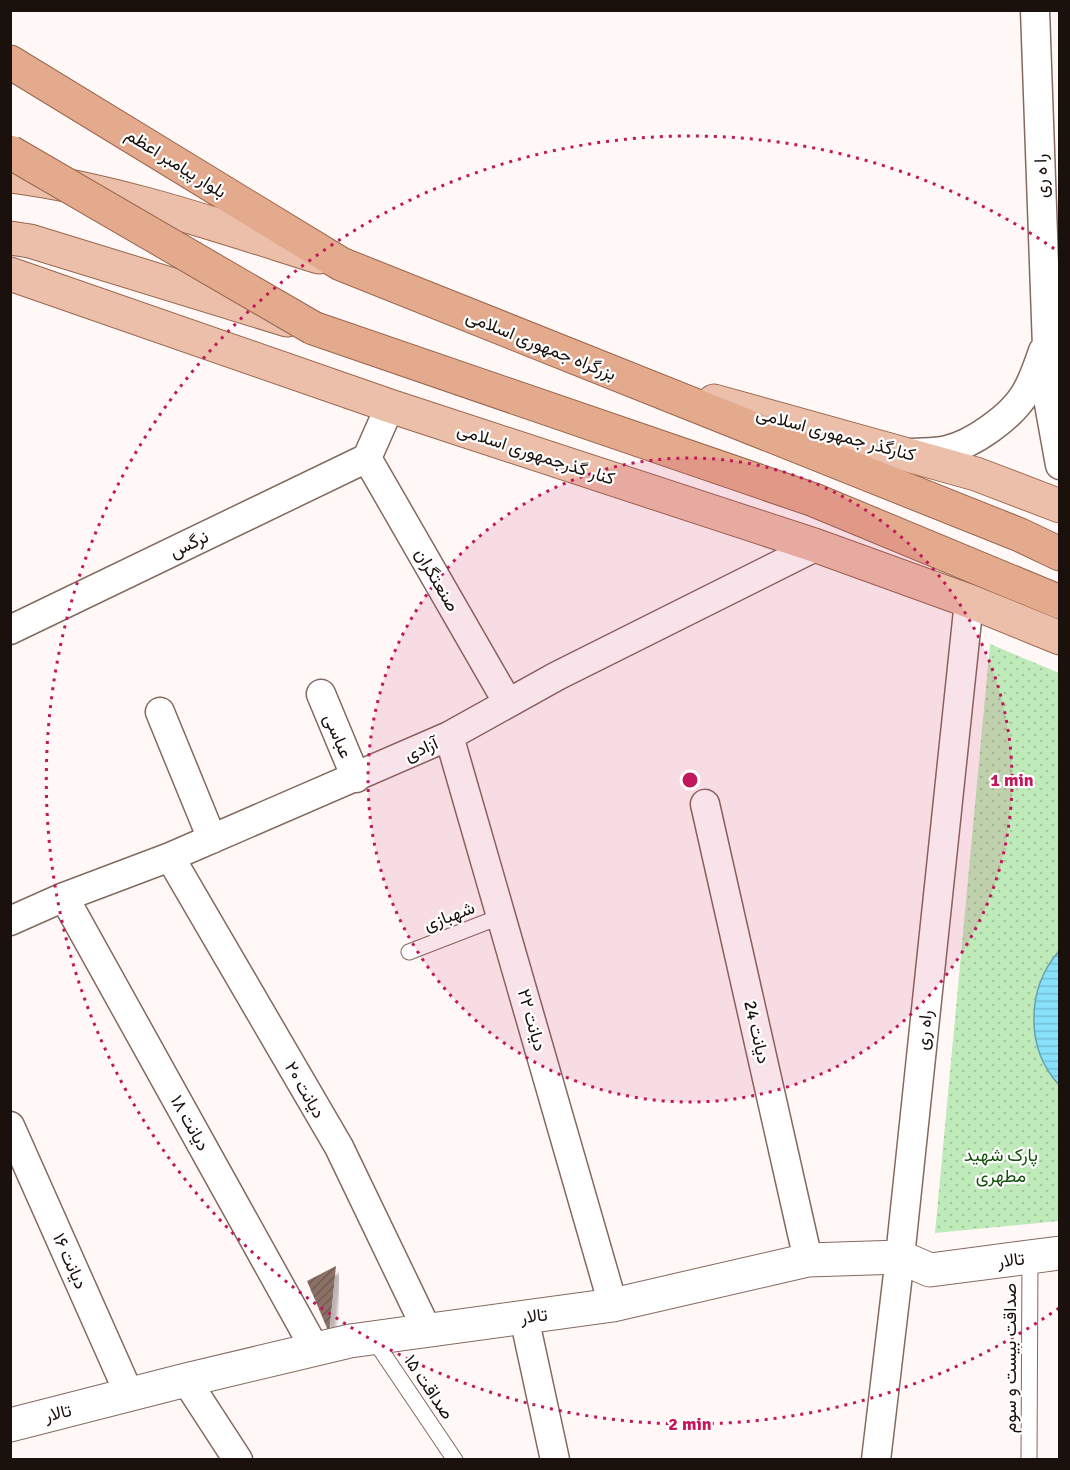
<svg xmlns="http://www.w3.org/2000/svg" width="1070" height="1470" viewBox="0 0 1070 1470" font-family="Signika,Vazirmatn,sans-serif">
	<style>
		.grass { fill: url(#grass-dots) }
		.water { fill: url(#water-rules); stroke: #66a2b3; stroke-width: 1.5 }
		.building { fill: url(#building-hatch); filter: url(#shadow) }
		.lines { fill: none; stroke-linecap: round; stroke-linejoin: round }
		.service-casing { stroke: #84695f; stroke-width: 17 }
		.minor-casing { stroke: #84695f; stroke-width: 31 }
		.tertiary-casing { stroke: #84695f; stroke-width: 35 }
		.primary-casing { stroke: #99664e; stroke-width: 35 }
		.trunk-casing { stroke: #99664e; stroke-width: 35 }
		.service { stroke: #fff; stroke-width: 15 }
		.minor { stroke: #fff; stroke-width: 28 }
		.tertiary { stroke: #fff; stroke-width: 33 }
		.primary { stroke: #ebbfaa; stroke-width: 33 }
		.trunk { stroke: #e4aa8e; stroke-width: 33 }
		.trunk-bridge-casing { stroke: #99664e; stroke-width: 35; stroke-linecap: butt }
		.trunk-bridge { stroke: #e4aa8e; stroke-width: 33 }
		.ring { fill: none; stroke: #c2185b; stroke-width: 3; stroke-dasharray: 3 6 }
		.labels { text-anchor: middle; stroke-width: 4.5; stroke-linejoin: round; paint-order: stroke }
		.street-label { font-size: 18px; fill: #1a100c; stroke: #fff }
		.park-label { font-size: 18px; fill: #14510c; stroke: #fff }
		.centre { fill: #c2185b; stroke: #fff; stroke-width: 3 }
		.ring-label { font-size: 18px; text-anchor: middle; font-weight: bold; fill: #c2185b; stroke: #fff; stroke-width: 4.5; stroke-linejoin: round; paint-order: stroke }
	</style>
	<defs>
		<pattern id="grass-dots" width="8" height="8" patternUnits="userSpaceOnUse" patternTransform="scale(1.5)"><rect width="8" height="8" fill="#bfeab9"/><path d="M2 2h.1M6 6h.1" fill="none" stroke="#a4c89e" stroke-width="1.8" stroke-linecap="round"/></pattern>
		<pattern id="water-rules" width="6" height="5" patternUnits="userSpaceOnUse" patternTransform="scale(1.5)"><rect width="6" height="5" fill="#87e1fb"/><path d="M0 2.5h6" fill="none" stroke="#74c0d6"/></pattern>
		<pattern id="building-hatch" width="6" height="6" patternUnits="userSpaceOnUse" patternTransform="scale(1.5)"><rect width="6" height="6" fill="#8b7066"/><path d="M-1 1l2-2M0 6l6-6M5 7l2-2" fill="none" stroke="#715b52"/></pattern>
		<filter id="shadow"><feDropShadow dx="5.5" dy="5.5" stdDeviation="1.5" flood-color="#0004"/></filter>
	</defs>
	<rect width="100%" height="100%" fill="#fff8f6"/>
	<!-- grass -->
	<path class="grass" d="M 990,644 L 1059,673 L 1059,1221 L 935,1233 Z"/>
	<!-- water -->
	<path class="water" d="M 1059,951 L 1059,1085 C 1025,1048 1026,989 1059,951 Z"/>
	<!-- building -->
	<path class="building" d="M 336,1266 L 329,1333 L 307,1281 Z"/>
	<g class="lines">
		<defs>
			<path id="service" d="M 409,952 L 502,916
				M 372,1337 L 455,1460
				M 1029,1460 L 1030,1257"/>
			<path id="minor" d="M 1035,10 L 1049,404 L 1060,465
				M 910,453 C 922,452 935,453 947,450 C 973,444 1011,417 1025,394 C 1033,381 1038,366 1043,351
				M 367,458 L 508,703
				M 367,458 L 390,406
				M 10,630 L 367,458
				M 321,694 L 356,778
				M 160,712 L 212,839
				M 449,736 L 613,1305
				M 705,804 L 808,1260
				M 170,857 L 339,1147 L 427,1330
				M 64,897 L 315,1349
				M 10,921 L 64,897 L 170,857 L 449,736 L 557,676 L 817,546
				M 10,1126 L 130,1396
				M 524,1317 L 555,1460
				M 186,1380 L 238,1460
				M 876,1460 L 900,1257 L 969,601"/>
			<path id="tertiary" d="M 10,1425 L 186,1380 L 350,1341 L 613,1305 L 808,1260 L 900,1257 L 930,1270 L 1060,1253"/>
			<path id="primary" d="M 10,176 C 113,189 220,226 319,257
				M 10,238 L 30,241 L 287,320
				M 10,274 L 390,406 L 817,546 L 969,601 L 1060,638
				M 714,401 L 976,474 L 1060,506"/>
			<path id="trunk" d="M 10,62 L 341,264 L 1020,535 L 1060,554
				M 313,328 L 814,500 L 1060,602"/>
		</defs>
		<!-- service casing -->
		<use href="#service" class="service-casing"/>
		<!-- minor casing -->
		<use href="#minor" class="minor-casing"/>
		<!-- tertiary casing -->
		<use href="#tertiary" class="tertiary-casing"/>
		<!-- primary casing -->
		<use href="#primary" class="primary-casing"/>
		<!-- trunk casing -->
		<use href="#trunk" class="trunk-casing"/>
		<!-- service -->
		<use href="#service" class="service"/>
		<!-- minor -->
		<use href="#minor" class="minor"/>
		<!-- tertiary -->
		<use href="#tertiary" class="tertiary"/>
		<!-- primary -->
		<use href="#primary" class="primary"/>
		<!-- trunk -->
		<use href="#trunk" class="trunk"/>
		<defs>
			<path id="trunk-bridge" d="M 10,152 L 313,328"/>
		</defs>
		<!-- trunk-bridge casing -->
		<use href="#trunk-bridge" class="trunk-bridge-casing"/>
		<!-- trunk-bridge -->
		<use href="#trunk-bridge" class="trunk-bridge"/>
	</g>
	<!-- distance rings -->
	<circle cx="690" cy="780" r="322" fill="#c2185b" fill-opacity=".12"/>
	<g class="ring">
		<circle cx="690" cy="780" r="322"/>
		<path d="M1059 1308A644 644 0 1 1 1059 252"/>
	</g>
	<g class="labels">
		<!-- street labels -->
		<g class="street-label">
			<text transform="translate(176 163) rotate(32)" y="6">بلوار پیامبر اعظم</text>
			<text transform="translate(1041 176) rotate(-92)" y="6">را ه ری</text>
			<text transform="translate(541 345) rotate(22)" y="6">بزرگراه جمهوری اسلامی</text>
			<text transform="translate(836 434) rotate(15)" y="6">کنارگذر جمهوری اسلامی</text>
			<text transform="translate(536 454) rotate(18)" y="6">کنار گذرجمهوری اسلامی</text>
			<text transform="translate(189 544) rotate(-26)" y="6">نرگس</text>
			<text transform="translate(437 580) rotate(60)" y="6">صنعتگران</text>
			<text transform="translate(338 736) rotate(67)" y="6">عباسی</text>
			<text transform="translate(421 749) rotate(-24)" y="6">آزادی</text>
			<text transform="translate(449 916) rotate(-21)" y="6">شهبازی</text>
			<text transform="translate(532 1020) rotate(74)" y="6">دیانت ۲۲</text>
			<text transform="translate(924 1030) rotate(-84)" y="6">راه ری</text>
			<text transform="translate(757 1032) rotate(77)" y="6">دیانت 24</text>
			<text transform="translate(305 1090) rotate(60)" y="6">دیانت ۲۰</text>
			<text transform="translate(190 1123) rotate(61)" y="6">دیانت ۱۸</text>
			<text transform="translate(1011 1260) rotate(-7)" y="6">تالار</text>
			<text transform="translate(70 1261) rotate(66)" y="6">دیانت ۱۶</text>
			<text transform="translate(534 1316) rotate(-7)" y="6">تالار</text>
			<text transform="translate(1010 1358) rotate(-90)" y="6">صداقت بیست و سوم</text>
			<text transform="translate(429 1387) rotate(56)" y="6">صداقت ۱۵</text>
			<text transform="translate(58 1413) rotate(-14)" y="6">تالار</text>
		</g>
		<!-- park labels -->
		<g class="park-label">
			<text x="1001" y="1161">پارک شهید<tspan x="1001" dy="21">مطهری</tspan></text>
		</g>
	</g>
	<circle cx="690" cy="780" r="9" class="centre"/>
	<g class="ring-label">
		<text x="1012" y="786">1 min</text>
		<text x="690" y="1430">2 min</text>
	</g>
	<!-- border -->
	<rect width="1070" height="1470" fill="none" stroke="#1a100c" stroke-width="24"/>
</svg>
